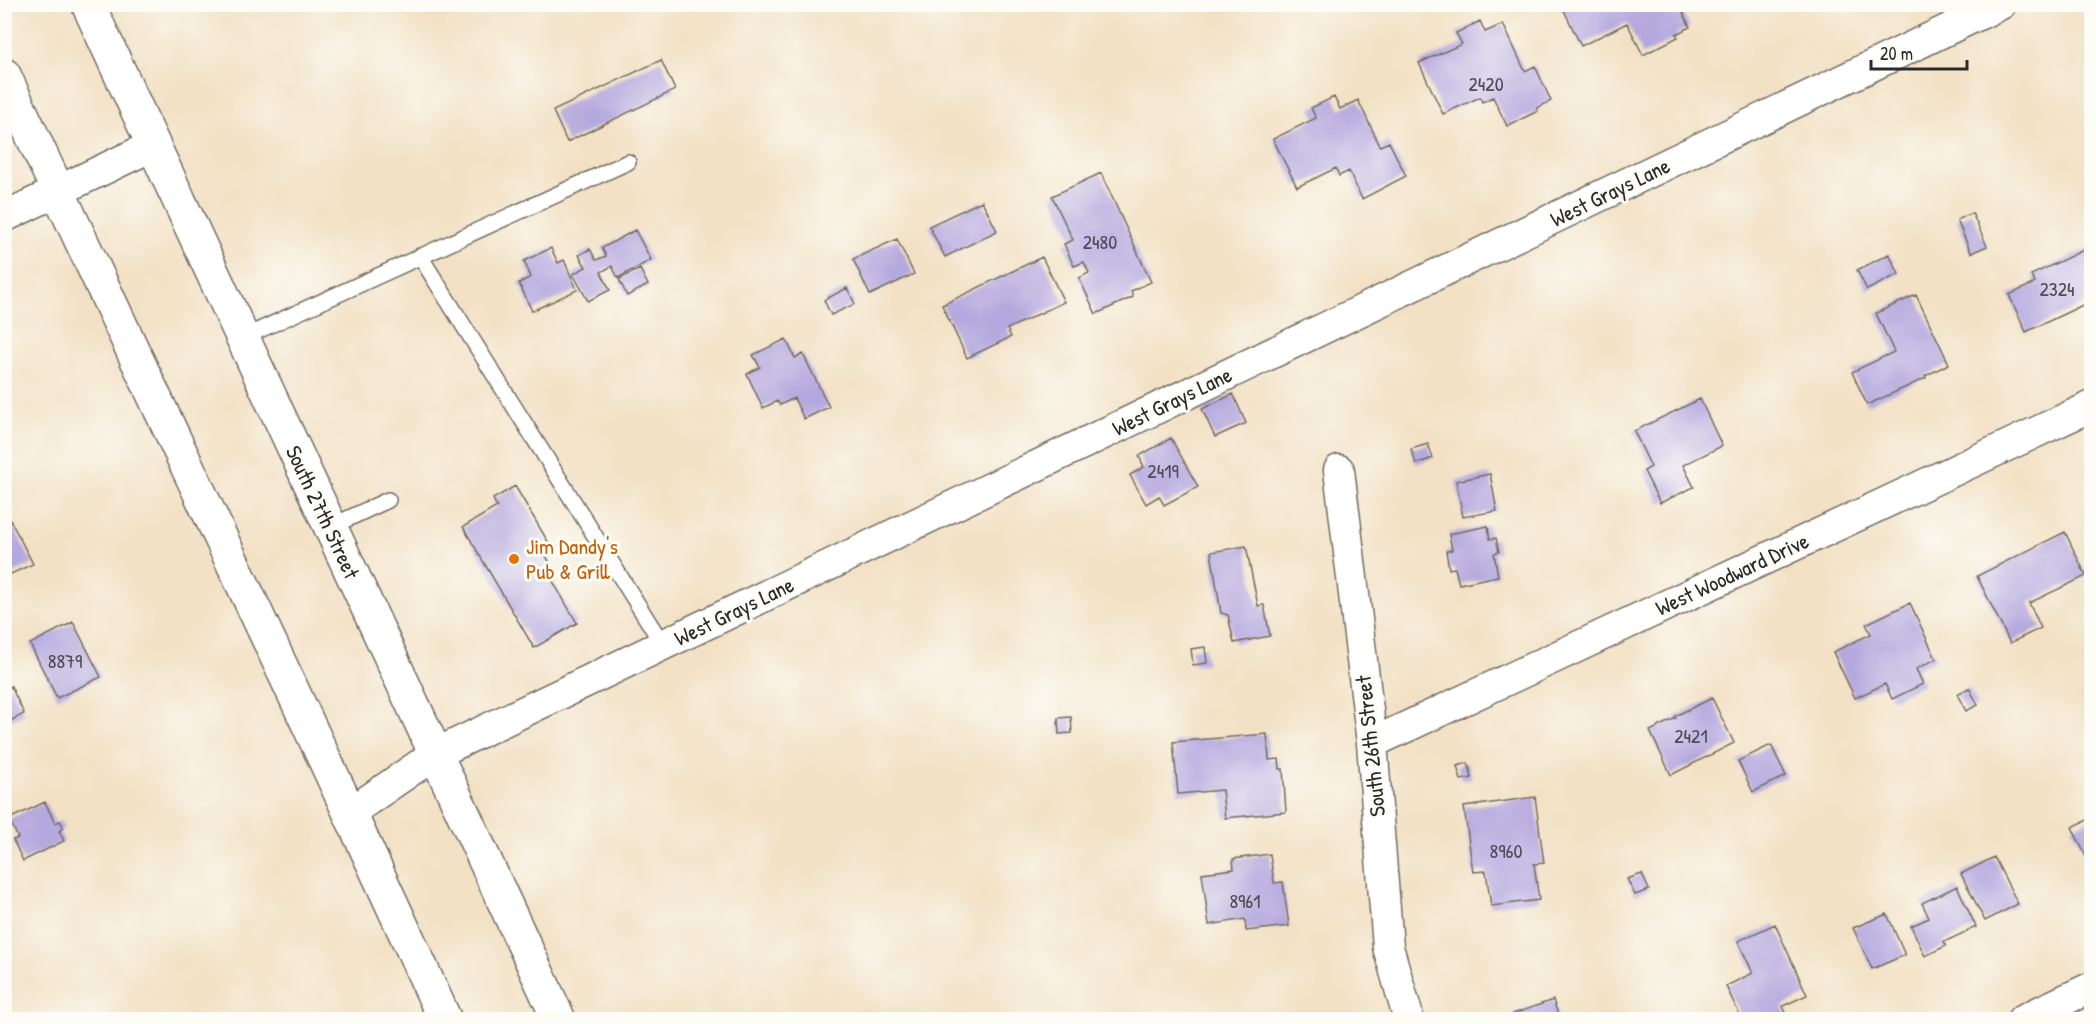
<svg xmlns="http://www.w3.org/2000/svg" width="2096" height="1024" viewBox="0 0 2096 1024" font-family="'Patrick Hand',sans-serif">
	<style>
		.building { fill: #b5a8de }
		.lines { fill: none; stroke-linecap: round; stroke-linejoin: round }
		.service-casing { stroke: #716b61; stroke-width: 18 }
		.minor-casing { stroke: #716b61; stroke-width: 33 }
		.primary-casing { stroke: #716b61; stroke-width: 36 }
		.service { stroke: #fff; stroke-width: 15 }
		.minor { stroke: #fff; stroke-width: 30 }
		.primary { stroke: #fff; stroke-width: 33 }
		.food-dot { fill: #e8710a; stroke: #fdfcf7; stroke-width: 2 }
		.labels { text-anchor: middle; stroke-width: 6; stroke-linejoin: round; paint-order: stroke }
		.number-label { font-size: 20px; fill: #4e4a58 }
		.street-label { font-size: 22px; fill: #2b2b2b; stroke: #fdfcf7 }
		.food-label { font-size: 22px; fill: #c56008; stroke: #fdfcf7; text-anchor: start }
	</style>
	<rect width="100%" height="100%" fill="#fdfcf7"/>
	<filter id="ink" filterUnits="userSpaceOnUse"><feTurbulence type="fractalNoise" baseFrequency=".0167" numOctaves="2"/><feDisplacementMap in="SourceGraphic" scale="12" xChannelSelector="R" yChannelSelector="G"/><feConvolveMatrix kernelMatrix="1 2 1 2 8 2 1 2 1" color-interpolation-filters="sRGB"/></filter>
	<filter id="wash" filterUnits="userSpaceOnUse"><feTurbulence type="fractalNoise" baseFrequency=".008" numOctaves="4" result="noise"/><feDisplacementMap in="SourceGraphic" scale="24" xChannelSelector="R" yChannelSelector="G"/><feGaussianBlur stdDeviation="1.35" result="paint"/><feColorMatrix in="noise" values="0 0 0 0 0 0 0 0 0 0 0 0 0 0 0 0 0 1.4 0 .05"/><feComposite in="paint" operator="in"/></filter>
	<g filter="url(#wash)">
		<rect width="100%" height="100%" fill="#f2e1c5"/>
		<g id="blocks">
			<!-- building -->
			<path class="building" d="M 1561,4 L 1679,4 L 1690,27 L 1676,34 L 1678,37 L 1643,55 L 1627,23 L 1581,46 Z
				M 1480,21 L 1485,32 L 1503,24 L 1525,71 L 1535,66 L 1551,101 L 1537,108 L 1538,111 L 1507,126 L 1493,97 L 1482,102 L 1480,97 L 1443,114 L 1419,63 L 1462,44 L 1456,33 Z
				M 661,60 L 675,90 L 567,142 L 553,111 Z
				M 1334,97 L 1340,109 L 1358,100 L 1380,146 L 1389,142 L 1406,176 L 1362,199 L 1349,171 L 1339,176 L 1336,168 L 1297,187 L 1273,139 L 1316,118 L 1311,108 Z
				M 1101,173 L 1151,282 L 1131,291 L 1133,297 L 1096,314 L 1079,278 L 1089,273 L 1084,262 L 1074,266 L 1073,264 L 1064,244 L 1073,240 L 1052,196 Z
				M 982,201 L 997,231 L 945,257 L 929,226 Z
				M 1972,213 L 1987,246 L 1971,253 L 1957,220 Z
				M 635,230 L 651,260 L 618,278 L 612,266 L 601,272 L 610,290 L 588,301 L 573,274 L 586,267 L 579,255 L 590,249 L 596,260 L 606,256 L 602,248 Z
				M 897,239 L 914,274 L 870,295 L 853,259 Z
				M 2092,246 L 2092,297 L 2088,299 L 2089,302 L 2026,332 L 2009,295 L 2035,283 L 2031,275 Z
				M 551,248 L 558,263 L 564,260 L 577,290 L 532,311 L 519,283 L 531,277 L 524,261 Z
				M 1889,254 L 1899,274 L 1867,290 L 1857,270 Z
				M 1042,257 L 1064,302 L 1007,329 L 1011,337 L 967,358 L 942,305 Z
				M 640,269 L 648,285 L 627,296 L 619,279 Z
				M 847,288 L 855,304 L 831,315 L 824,300 Z
				M 1916,295 L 1949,364 L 1925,376 L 1926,378 L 1867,405 L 1852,372 L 1894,352 L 1876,313 Z
				M 786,339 L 795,358 L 803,354 L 829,407 L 804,419 L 794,398 L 780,405 L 777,401 L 763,408 L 747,374 L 760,367 L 753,355 Z
				M 1233,394 L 1246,423 L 1215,437 L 1202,409 Z
				M 1700,399 L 1722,446 L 1683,465 L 1694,487 L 1660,503 L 1644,471 L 1651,467 L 1634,431 Z
				M 1171,438 L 1198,487 L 1164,505 L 1159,496 L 1146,504 L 1130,475 L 1144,467 L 1139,456 Z
				M 1428,444 L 1433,458 L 1416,464 L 1411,449 Z
				M 1490,474 L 1497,511 L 1463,517 L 1456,481 Z
				M 515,486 L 550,545 L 542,549 L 553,568 L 547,571 L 577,623 L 534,648 L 463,527 L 497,507 L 493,499 Z
				M 4,508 L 33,564 L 4,577 Z
				M 1488,526 L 1490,539 L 1496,538 L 1499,552 L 1494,553 L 1498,576 L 1459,584 L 1455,568 L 1449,569 L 1446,551 L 1452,550 L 1449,534 Z
				M 2065,532 L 2086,576 L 2029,603 L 2041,628 L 2010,643 L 1977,576 Z
				M 1246,546 L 1258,606 L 1264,605 L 1270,636 L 1234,643 L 1228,615 L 1221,613 L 1211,552 Z
				M 1910,603 L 1936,659 L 1916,669 L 1923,684 L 1892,699 L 1885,684 L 1855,698 L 1833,652 L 1871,634 L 1866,624 Z
				M 73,622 L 101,677 L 57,698 L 30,644 Z
				M 1205,647 L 1207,663 L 1193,665 L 1191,649 Z
				M 11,686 L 24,714 L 4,724 L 4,689 Z
				M 1969,688 L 1978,705 L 1966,711 L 1957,694 Z
				M 1712,698 L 1734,743 L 1671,775 L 1650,731 L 1676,718 L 1675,716 Z
				M 1071,717 L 1072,733 L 1059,734 L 1058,718 Z
				M 1267,734 L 1269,760 L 1279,759 L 1280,769 L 1283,769 L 1286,812 L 1225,818 L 1222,790 L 1178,794 L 1173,742 Z
				M 1771,745 L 1786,776 L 1753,792 L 1738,761 Z
				M 1468,763 L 1472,778 L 1461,780 L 1457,766 Z
				M 1535,797 L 1544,863 L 1534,864 L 1539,900 L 1491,906 L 1486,871 L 1473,872 L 1464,807 Z
				M 45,802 L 55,823 L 60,821 L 64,828 L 59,831 L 64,841 L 23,861 L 13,840 L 18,838 L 9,819 Z
				M 2092,818 L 2092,869 L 2072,827 Z
				M 1270,854 L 1274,883 L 1283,882 L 1289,926 L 1246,931 L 1245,919 L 1209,925 L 1202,873 L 1234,869 L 1233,859 Z
				M 1994,857 L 2018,904 L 1985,921 L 1961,874 Z
				M 1642,874 L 1649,890 L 1635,895 L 1627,879 Z
				M 1957,886 L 1976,927 L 1944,942 L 1946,946 L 1925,956 L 1911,926 L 1929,918 L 1922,903 Z
				M 1887,914 L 1905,955 L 1872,969 L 1853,928 Z
				M 1775,924 L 1807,995 L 1783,1006 L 1789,1020 L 1742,1020 L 1726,986 L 1753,973 L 1738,941 Z
				M 1553,1000 L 1560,1020 L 1516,1020 L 1513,1014 Z"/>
		</g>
	</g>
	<g filter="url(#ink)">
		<use href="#blocks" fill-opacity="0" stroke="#716b61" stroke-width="1.5"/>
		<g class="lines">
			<defs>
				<path id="service" d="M 420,256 L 663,645
					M 242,338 L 628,162
					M 330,527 L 388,500"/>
				<path id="minor" d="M 4,217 L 152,146
					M 1339,470 L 1372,743 L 1388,947 L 1409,1020
					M 1372,743 L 2092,406
					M 351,812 L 435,754 L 2001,4
					M 2022,1020 L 2092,987"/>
				<path id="primary" d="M 88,4 L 559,1020
					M 4,75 C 150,391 301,703 445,1020"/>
			</defs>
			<!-- service casing -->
			<use href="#service" class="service-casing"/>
			<!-- minor casing -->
			<use href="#minor" class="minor-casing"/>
			<!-- primary casing -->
			<use href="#primary" class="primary-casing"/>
			<!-- service -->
			<use href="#service" class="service"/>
			<!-- minor -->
			<use href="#minor" class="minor"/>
			<!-- primary -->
			<use href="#primary" class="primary"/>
		</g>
	</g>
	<!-- markers -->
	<circle class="food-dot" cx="514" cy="559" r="6"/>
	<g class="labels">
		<!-- number labels -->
		<g class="number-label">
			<text x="1486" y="91">2420</text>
			<text x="1100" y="249">2480</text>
			<text x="2057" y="296">2324</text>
			<text x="1163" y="478">2419</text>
			<text x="65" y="668">8879</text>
			<text x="1691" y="743">2421</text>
			<text x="1506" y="858">8960</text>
			<text x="1245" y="908">8961</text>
		</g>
		<!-- street labels -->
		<g class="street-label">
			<text transform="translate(1610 192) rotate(-26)" y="8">West Grays Lane</text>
			<text transform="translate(1172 401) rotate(-26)" y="8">West Grays Lane</text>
			<text transform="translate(323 512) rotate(65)" y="8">South 27th Street</text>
			<text transform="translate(1732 574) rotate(-25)" y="8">West Woodward Drive</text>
			<text transform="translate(734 611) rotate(-26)" y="8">West Grays Lane</text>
			<text transform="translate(1370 746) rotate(-96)" y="8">South 26th Street</text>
		</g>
		<!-- food labels -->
		<g class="food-label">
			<text x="526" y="554">Jim Dandy's<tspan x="526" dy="25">Pub &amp; Grill</tspan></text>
		</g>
	</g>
	<!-- margin -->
	<rect width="2096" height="1024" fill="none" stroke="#fdfcf7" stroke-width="24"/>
	<!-- scale -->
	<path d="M1871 60v9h96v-9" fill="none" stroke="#2b2b2b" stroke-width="3"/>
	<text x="1880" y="60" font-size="18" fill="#2b2b2b" stroke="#fdfcf7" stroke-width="4.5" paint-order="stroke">20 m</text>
</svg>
